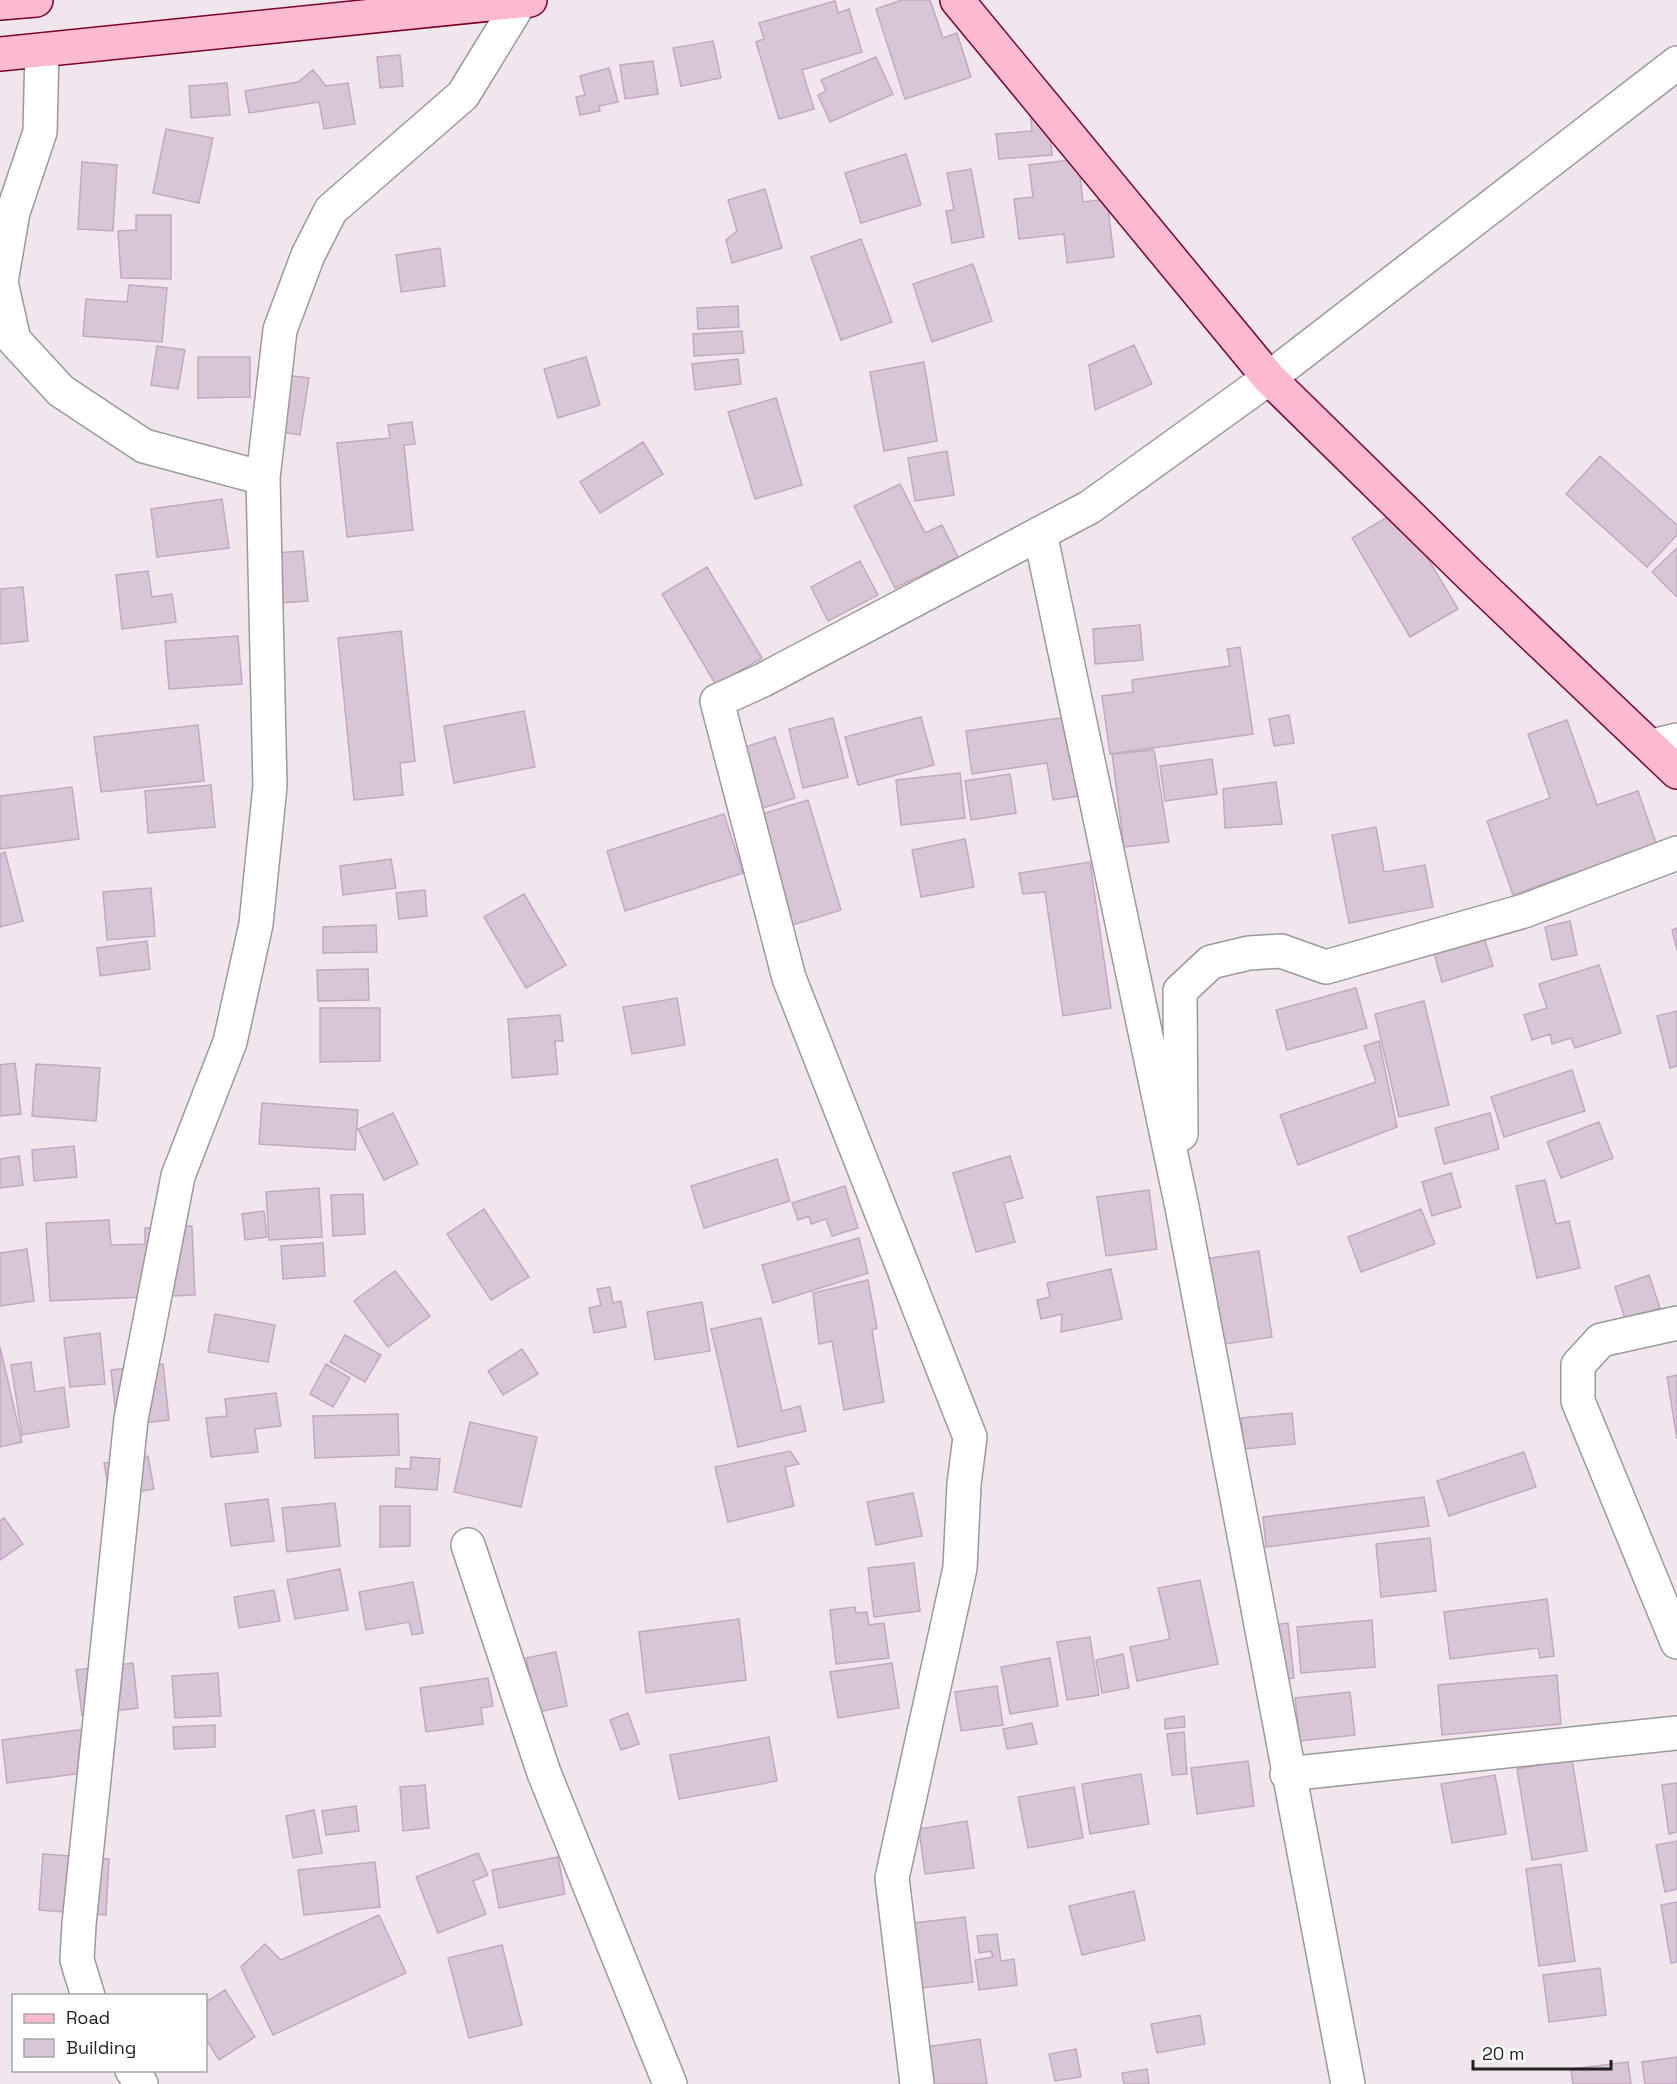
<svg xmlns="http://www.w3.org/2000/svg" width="1677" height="2084" viewBox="0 0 1677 2084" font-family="'Space Grotesk',sans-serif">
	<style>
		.building { fill: #d8c6d7; stroke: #c3a8c2; stroke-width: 1.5 }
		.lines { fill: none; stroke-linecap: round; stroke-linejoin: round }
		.street-casing { stroke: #9a9a9a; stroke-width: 36 }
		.secondary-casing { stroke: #7b0328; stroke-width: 36 }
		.street { stroke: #fff; stroke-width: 33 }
		.secondary { stroke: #fbbad2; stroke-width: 33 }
	</style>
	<rect width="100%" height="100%" fill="#f1e6ee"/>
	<!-- building -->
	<path class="building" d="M 902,0 L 930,0 L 943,38 L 957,33 L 971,77 L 905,99 L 876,9 Z
		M 835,1 L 838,13 L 849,9 L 862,52 L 802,70 L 814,109 L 779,119 L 756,42 L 764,39 L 759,23 Z
		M 713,41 L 721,78 L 681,86 L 673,48 Z
		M 400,55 L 403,86 L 380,88 L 377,57 Z
		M 876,57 L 893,94 L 830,122 L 818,95 L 826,91 L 821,80 Z
		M 653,61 L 658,94 L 625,99 L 620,65 Z
		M 609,68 L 618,102 L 599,106 L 600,111 L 580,115 L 576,97 L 585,95 L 580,76 Z
		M 313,70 L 326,86 L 348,83 L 355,124 L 324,129 L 319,102 L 249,113 L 245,91 L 298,82 Z
		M 227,83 L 230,115 L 191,118 L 189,86 Z
		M 1048,109 L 1052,155 L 999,159 L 996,134 L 1032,131 L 1030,111 Z
		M 166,129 L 213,138 L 199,203 L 153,193 Z
		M 906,154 L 921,205 L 861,223 L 845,173 Z
		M 1078,159 L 1083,202 L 1107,199 L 1114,257 L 1067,263 L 1064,234 L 1019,239 L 1014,199 L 1033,197 L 1029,165 Z
		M 82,162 L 117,165 L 113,231 L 78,229 Z
		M 971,169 L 984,237 L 952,243 L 946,211 L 954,210 L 947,173 Z
		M 765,189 L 782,248 L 732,263 L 726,240 L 737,231 L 728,200 Z
		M 136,215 L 171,215 L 171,279 L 121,278 L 118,231 L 136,230 Z
		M 861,239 L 892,322 L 841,340 L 811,257 Z
		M 440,248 L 445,286 L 401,292 L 396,255 Z
		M 973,264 L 992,321 L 932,342 L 913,284 Z
		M 129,285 L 167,288 L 162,342 L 83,336 L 86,299 L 127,302 Z
		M 738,306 L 739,327 L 698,329 L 697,308 Z
		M 742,331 L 744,353 L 694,356 L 693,334 Z
		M 1134,345 L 1152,384 L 1095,410 L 1089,365 Z
		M 157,346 L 185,350 L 178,389 L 151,385 Z
		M 198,357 L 250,357 L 250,397 L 198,398 Z
		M 586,357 L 600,405 L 558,418 L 544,369 Z
		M 738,359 L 741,384 L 695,390 L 692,364 Z
		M 924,362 L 937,441 L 884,451 L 870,372 Z
		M 284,375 L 309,378 L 300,435 L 275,431 Z
		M 776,398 L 802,485 L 755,499 L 728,412 Z
		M 412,422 L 415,444 L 404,445 L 413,530 L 347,537 L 337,443 L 390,438 L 388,425 Z
		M 643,442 L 663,474 L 600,513 L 580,482 Z
		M 947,451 L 954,495 L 915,501 L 908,458 Z
		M 1600,456 L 1677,525 L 1677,535 L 1647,567 L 1566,494 Z
		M 900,484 L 925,533 L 942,525 L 958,557 L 895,588 L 854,506 Z
		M 222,499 L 229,548 L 157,557 L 151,509 Z
		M 1399,510 L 1458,609 L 1410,637 L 1352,538 Z
		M 1677,548 L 1677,597 L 1652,572 Z
		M 303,551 L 308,601 L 280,603 L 275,553 Z
		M 860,561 L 878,595 L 828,621 L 811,587 Z
		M 707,567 L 762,658 L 716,685 L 662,594 Z
		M 148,571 L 152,597 L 172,594 L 176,622 L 122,629 L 116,575 Z
		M 23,587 L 28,641 L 0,644 L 0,589 Z
		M 1140,625 L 1143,660 L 1095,664 L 1093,629 Z
		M 401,631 L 415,761 L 400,763 L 403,795 L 354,800 L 338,638 Z
		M 238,636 L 242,684 L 169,689 L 165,641 Z
		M 1240,647 L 1253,734 L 1110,754 L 1102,696 L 1133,692 L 1132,680 L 1230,666 L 1227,649 Z
		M 524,711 L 535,767 L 454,783 L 444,726 Z
		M 1289,715 L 1294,743 L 1274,746 L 1269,719 Z
		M 921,717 L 934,765 L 858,785 L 845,737 Z
		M 1067,717 L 1079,796 L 1053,800 L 1047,763 L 972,774 L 966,731 Z
		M 833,718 L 848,777 L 803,788 L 789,729 Z
		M 1567,720 L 1597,805 L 1638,791 L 1662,860 L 1579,889 L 1574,873 L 1513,895 L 1487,821 L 1550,798 L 1528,734 Z
		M 198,725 L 204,781 L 101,792 L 94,737 Z
		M 775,737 L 795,798 L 756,810 L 736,750 Z
		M 1154,750 L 1169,842 L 1124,847 L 1112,754 Z
		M 1212,759 L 1217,794 L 1165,801 L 1160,766 Z
		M 960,773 L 965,818 L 901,825 L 896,780 Z
		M 1010,774 L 1016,813 L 971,820 L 965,781 Z
		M 1276,782 L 1282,824 L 1225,828 L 1223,789 Z
		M 211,785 L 215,827 L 148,833 L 145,791 Z
		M 72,787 L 79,839 L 0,849 L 0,796 Z
		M 808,800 L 841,910 L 792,925 L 759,815 Z
		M 724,814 L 743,873 L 625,911 L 607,851 Z
		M 1376,827 L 1384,872 L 1425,865 L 1433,907 L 1349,923 L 1332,835 Z
		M 965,839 L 974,887 L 921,897 L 912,850 Z
		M 5,852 L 23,921 L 0,927 L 0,854 Z
		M 391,859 L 396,888 L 343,895 L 340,866 Z
		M 1090,862 L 1111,1008 L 1063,1016 L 1045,892 L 1023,894 L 1019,873 Z
		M 151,888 L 155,936 L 107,940 L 103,892 Z
		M 425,890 L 427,916 L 399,919 L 396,893 Z
		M 524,894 L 566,965 L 526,988 L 484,917 Z
		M 1570,921 L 1577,955 L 1552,960 L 1545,927 Z
		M 376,925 L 377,952 L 323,953 L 323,927 Z
		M 1677,928 L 1677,950 L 1672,930 Z
		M 1484,938 L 1493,966 L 1442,982 L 1434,953 Z
		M 147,941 L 150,969 L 100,976 L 97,948 Z
		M 1599,965 L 1621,1033 L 1575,1048 L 1571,1038 L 1552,1044 L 1550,1034 L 1532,1040 L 1524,1015 L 1547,1008 L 1539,984 Z
		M 368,969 L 369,1000 L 318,1001 L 317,970 Z
		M 1356,988 L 1367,1028 L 1287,1050 L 1276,1010 Z
		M 677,998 L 685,1045 L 632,1054 L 623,1007 Z
		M 1424,1001 L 1449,1105 L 1399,1117 L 1375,1014 Z
		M 320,1008 L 380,1008 L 380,1061 L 320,1062 Z
		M 1677,1011 L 1677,1066 L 1670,1068 L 1657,1016 Z
		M 560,1015 L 563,1041 L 555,1041 L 558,1074 L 512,1078 L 508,1019 Z
		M 1379,1041 L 1397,1127 L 1298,1165 L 1280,1115 L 1376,1082 L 1364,1046 Z
		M 15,1063 L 21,1114 L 0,1116 L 0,1065 Z
		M 36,1064 L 100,1068 L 96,1121 L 32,1116 Z
		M 1572,1070 L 1585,1111 L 1504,1137 L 1491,1097 Z
		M 262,1103 L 358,1110 L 355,1150 L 259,1144 Z
		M 393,1113 L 418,1164 L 384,1180 L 358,1129 Z
		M 1490,1113 L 1499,1149 L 1444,1164 L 1435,1128 Z
		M 1599,1122 L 1613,1158 L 1561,1178 L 1547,1142 Z
		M 74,1146 L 77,1177 L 34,1181 L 32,1150 Z
		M 19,1156 L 23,1185 L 0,1188 L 0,1159 Z
		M 1010,1156 L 1023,1198 L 1004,1203 L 1015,1242 L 976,1252 L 953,1173 Z
		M 777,1159 L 790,1201 L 704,1228 L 691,1186 Z
		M 1451,1173 L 1461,1207 L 1432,1216 L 1422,1182 Z
		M 1545,1180 L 1556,1224 L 1569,1221 L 1580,1268 L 1537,1278 L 1516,1186 Z
		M 845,1186 L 858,1228 L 832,1236 L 826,1219 L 811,1224 L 809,1216 L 798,1220 L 792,1203 Z
		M 319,1188 L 322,1237 L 269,1240 L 266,1192 Z
		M 1149,1190 L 1157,1249 L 1106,1256 L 1097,1197 Z
		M 363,1194 L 365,1234 L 333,1236 L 331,1195 Z
		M 484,1209 L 529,1277 L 491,1300 L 447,1234 Z
		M 1421,1209 L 1435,1244 L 1361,1272 L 1348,1237 Z
		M 264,1211 L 267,1237 L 245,1240 L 242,1214 Z
		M 109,1220 L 111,1245 L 145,1244 L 145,1228 L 192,1226 L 195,1295 L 50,1301 L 46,1223 Z
		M 859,1238 L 868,1273 L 773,1303 L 762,1265 Z
		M 323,1243 L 325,1276 L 283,1279 L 281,1246 Z
		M 27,1249 L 34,1301 L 0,1306 L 0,1253 Z
		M 1259,1251 L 1272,1337 L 1219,1345 L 1205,1259 Z
		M 1111,1269 L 1122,1319 L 1061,1332 L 1062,1314 L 1041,1319 L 1037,1300 L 1050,1297 L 1047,1283 Z
		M 395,1271 L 430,1316 L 388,1347 L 354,1301 Z
		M 1649,1275 L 1660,1308 L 1625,1319 L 1615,1287 Z
		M 868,1280 L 877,1328 L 872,1330 L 884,1402 L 844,1410 L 832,1341 L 819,1344 L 813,1293 Z
		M 610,1287 L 613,1303 L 621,1301 L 626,1327 L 594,1333 L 589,1308 L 601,1305 L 597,1289 Z
		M 702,1302 L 710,1351 L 655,1360 L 647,1312 Z
		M 215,1314 L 275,1325 L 268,1362 L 208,1352 Z
		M 761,1318 L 782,1411 L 800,1406 L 806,1431 L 738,1447 L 711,1329 Z
		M 100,1333 L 105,1384 L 70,1387 L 64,1338 Z
		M 345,1335 L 381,1355 L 365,1382 L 330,1362 Z
		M 0,1347 L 22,1442 L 0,1447 Z
		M 522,1349 L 538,1374 L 503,1395 L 488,1371 Z
		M 31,1362 L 35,1392 L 64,1387 L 69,1427 L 22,1435 L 11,1365 Z
		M 163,1364 L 169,1420 L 117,1426 L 111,1370 Z
		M 326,1364 L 350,1378 L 333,1407 L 310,1394 Z
		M 1677,1375 L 1677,1439 L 1667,1377 Z
		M 276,1393 L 281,1426 L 255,1429 L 258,1452 L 211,1457 L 206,1418 L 227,1416 L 225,1399 Z
		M 1292,1413 L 1295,1444 L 1244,1449 L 1241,1418 Z
		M 398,1414 L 399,1455 L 315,1458 L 313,1416 Z
		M 470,1422 L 537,1437 L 521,1507 L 454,1492 Z
		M 790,1451 L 799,1464 L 785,1467 L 794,1506 L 728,1522 L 715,1467 Z
		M 1524,1452 L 1536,1487 L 1449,1516 L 1437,1481 Z
		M 148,1456 L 154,1489 L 110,1497 L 104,1463 Z
		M 411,1457 L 440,1459 L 437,1490 L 395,1487 L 396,1468 L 410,1469 Z
		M 913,1493 L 922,1536 L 876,1545 L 867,1502 Z
		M 1424,1497 L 1429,1526 L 1266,1547 L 1263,1517 Z
		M 268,1499 L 274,1541 L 231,1546 L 225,1504 Z
		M 335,1503 L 340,1546 L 287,1552 L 282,1508 Z
		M 380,1506 L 410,1506 L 410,1546 L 380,1547 Z
		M 4,1518 L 23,1544 L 0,1560 L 0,1521 Z
		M 1430,1538 L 1436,1591 L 1381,1597 L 1376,1544 Z
		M 914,1563 L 920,1611 L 874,1617 L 868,1568 Z
		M 340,1569 L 348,1610 L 295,1619 L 287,1580 Z
		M 1200,1580 L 1218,1664 L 1137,1681 L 1130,1647 L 1170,1639 L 1158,1588 Z
		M 413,1582 L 423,1633 L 412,1635 L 409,1622 L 366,1630 L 359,1592 Z
		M 274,1590 L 280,1621 L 239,1628 L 234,1597 Z
		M 1547,1599 L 1554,1656 L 1540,1658 L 1538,1648 L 1450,1659 L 1444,1612 Z
		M 855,1607 L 856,1613 L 867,1612 L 869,1625 L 884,1623 L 889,1658 L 836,1664 L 830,1610 Z
		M 739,1619 L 746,1680 L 646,1693 L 639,1632 Z
		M 1372,1620 L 1375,1667 L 1301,1673 L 1297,1627 Z
		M 1288,1623 L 1294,1678 L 1280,1680 L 1274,1625 Z
		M 1090,1637 L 1099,1695 L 1067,1700 L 1057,1642 Z
		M 556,1652 L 567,1706 L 538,1712 L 526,1658 Z
		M 1123,1654 L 1129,1688 L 1102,1693 L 1096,1660 Z
		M 1050,1658 L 1058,1706 L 1010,1714 L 1001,1667 Z
		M 133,1663 L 138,1708 L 82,1715 L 76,1670 Z
		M 892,1663 L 899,1708 L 838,1718 L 830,1672 Z
		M 218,1673 L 221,1716 L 175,1718 L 172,1676 Z
		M 1557,1675 L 1561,1724 L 1442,1735 L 1438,1685 Z
		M 488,1678 L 493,1706 L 481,1708 L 483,1724 L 426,1732 L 420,1688 Z
		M 997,1686 L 1003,1725 L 961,1731 L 955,1692 Z
		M 1350,1692 L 1355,1735 L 1300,1741 L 1295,1698 Z
		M 628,1713 L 639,1744 L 621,1750 L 610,1720 Z
		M 1184,1716 L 1185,1727 L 1165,1729 L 1165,1719 Z
		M 1032,1723 L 1037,1744 L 1007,1749 L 1003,1729 Z
		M 215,1725 L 215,1747 L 174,1749 L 173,1727 Z
		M 100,1727 L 105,1770 L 7,1783 L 2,1740 Z
		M 1184,1732 L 1187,1774 L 1172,1775 L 1167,1734 Z
		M 769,1737 L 777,1781 L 679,1799 L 670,1755 Z
		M 1572,1759 L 1587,1851 L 1532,1860 L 1517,1769 Z
		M 1248,1761 L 1254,1806 L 1197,1814 L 1191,1768 Z
		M 1141,1774 L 1149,1824 L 1090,1834 L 1082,1784 Z
		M 1495,1775 L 1506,1834 L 1452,1843 L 1441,1784 Z
		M 1677,1783 L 1677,1832 L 1669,1834 L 1662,1785 Z
		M 425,1785 L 429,1828 L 403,1831 L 400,1787 Z
		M 1074,1787 L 1083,1838 L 1028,1848 L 1018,1797 Z
		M 356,1806 L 359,1831 L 326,1835 L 322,1811 Z
		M 314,1810 L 322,1853 L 293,1858 L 286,1816 Z
		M 967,1821 L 974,1868 L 925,1874 L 919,1829 Z
		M 1677,1841 L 1677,1889 L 1665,1892 L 1656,1845 Z
		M 478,1853 L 488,1875 L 473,1881 L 486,1914 L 438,1933 L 416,1877 Z
		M 43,1854 L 109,1859 L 106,1915 L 39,1910 Z
		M 558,1857 L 565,1894 L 499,1908 L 492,1870 Z
		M 375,1862 L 380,1907 L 304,1915 L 298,1870 Z
		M 1561,1864 L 1575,1961 L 1539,1966 L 1526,1869 Z
		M 1134,1891 L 1145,1940 L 1082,1955 L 1069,1906 Z
		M 1677,1902 L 1677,1962 L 1671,1963 L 1661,1905 Z
		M 379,1915 L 406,1973 L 273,2035 L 241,1967 L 265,1944 L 281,1960 Z
		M 965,1917 L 973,1982 L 922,1988 L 914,1923 Z
		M 997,1934 L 1001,1961 L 1014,1959 L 1017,1985 L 979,1990 L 975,1960 L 993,1957 L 991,1951 L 979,1953 L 977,1936 Z
		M 502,1945 L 522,2025 L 469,2038 L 448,1958 Z
		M 1600,1968 L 1606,2015 L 1549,2022 L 1543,1975 Z
		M 225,1990 L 255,2037 L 219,2060 L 206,2039 L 206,2002 Z
		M 1200,2015 L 1205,2044 L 1157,2053 L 1151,2024 Z
		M 980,2039 L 987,2084 L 932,2084 L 926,2047 Z
		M 1076,2049 L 1081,2077 L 1055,2081 L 1049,2054 Z
		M 1677,2057 L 1677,2084 L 1645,2084 L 1642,2062 Z
		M 1628,2062 L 1631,2084 L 1573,2084 L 1571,2069 Z
		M 1147,2069 L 1149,2084 L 1124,2084 L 1122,2073 Z"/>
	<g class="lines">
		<defs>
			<path id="street" d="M 42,50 L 40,132 L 13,212 L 1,282 L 14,340 L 61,391 L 144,446 L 263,478
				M 1040,533 L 1182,1207 L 1348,2084
				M 1652,746 L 1677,740
				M 1181,1134 L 1180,991 L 1211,962 L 1249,953 L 1281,951 L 1326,967 L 1524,911 L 1677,853
				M 1677,1323 L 1601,1340 L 1578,1365 L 1578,1401 L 1677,1642
				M 468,1545 L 544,1773 L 670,2084
				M 1287,1774 L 1677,1733
				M 88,1996 L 77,1960 L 79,1924 L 131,1419 L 178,1176 L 230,1042 L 256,924 L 270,786 L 263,478 L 280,330 L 308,255 L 331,210 L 463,95 L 520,2
				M 132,2070 L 141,2084
				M 917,2084 L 892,1878 L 960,1568 L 964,1484 L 970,1437 L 789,978 L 717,701 L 763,680 L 1090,507 L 1269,378 L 1677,63"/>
			<path id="secondary" d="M 957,0 L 1269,378 L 1472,577 L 1677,772
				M 0,3 L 36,0
				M 0,54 L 530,0"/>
		</defs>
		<!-- street casing -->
		<use href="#street" class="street-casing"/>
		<!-- secondary casing -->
		<use href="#secondary" class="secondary-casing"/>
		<!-- street -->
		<use href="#street" class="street"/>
		<!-- secondary -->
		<use href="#secondary" class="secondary"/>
	</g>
	<!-- legend -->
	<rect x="12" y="1994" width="195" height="78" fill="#ffffff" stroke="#a6a6a6" stroke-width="1.5"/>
	<rect x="24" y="2014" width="30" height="9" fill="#fbbad2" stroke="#a6a6a6" stroke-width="1.5"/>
	<text x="66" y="2024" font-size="18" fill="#202020">Road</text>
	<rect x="24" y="2039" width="30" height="18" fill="#d8c6d7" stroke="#a6a6a6" stroke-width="1.5"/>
	<text x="66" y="2054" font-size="18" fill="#202020">Building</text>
	<!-- scale -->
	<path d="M1473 2060v9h138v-9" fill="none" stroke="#202020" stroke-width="3"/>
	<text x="1482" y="2060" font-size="18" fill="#202020" stroke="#ffffff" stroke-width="4.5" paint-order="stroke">20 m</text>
</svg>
